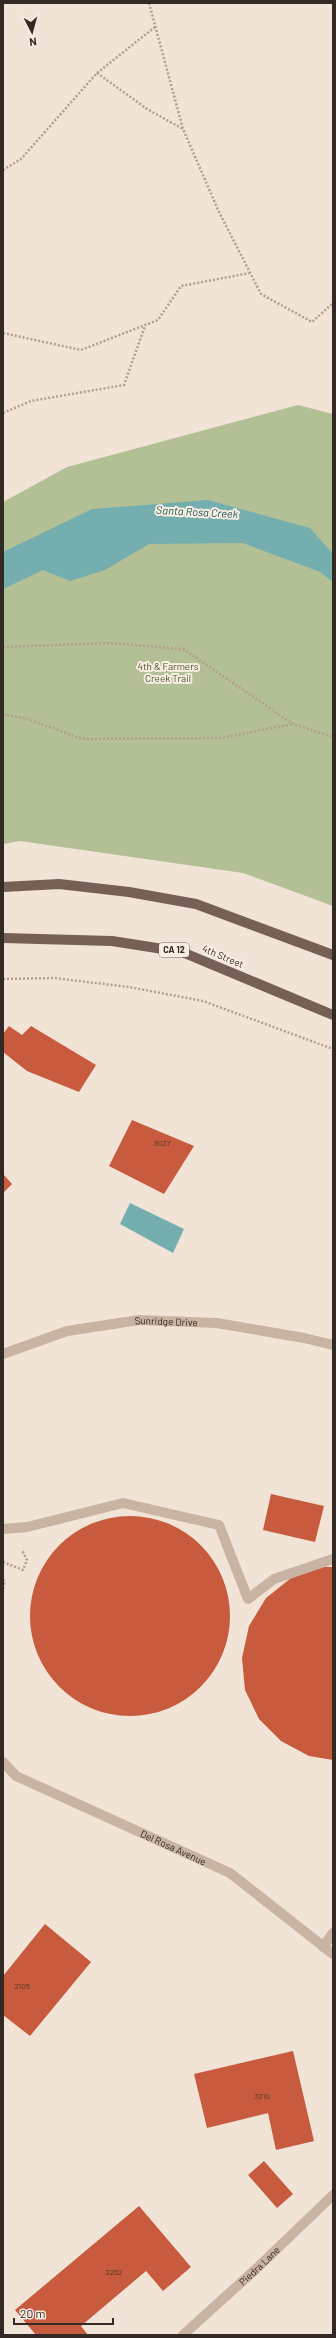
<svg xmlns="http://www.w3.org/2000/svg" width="336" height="2338" viewBox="0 0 336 2338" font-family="Barlow,sans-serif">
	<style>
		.green { fill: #b3c096 }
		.water { fill: #75aeae }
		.building { fill: #c85a3d }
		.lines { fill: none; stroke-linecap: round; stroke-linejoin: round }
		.path { stroke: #b59d8d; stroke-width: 2.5; stroke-dasharray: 2 2; stroke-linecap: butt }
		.lane { stroke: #c9b3a2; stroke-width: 10 }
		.street { stroke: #c9b3a2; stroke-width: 10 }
		.primary { stroke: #765f55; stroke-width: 10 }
		.labels { text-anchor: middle; stroke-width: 4; stroke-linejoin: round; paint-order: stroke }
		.number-label { font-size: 8px; fill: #58352b }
		.shield { fill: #f9eee2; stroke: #6e645e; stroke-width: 1 }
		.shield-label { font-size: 9px; font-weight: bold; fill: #332925 }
		.park-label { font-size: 10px; fill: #445228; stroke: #f9eee2 }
		.street-label { font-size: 10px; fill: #332925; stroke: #f9eee2 }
		.water-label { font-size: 11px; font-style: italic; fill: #1a5355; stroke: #f9eee2 }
	</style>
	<rect width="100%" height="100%" fill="#f1e4d6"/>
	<!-- green -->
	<path class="green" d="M 298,405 L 333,414 L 333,906 L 243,873 L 20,841 L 3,844 L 3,502 L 67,467 Z"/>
	<!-- water -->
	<path class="water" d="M 208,500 L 310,528 L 333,554 L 333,582 L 320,572 L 243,543 L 149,544 L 105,570 L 70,581 L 43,570 L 3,589 L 3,552 L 92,509 Z
		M 130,1203 L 184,1229 L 173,1253 L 120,1224 Z"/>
	<!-- building -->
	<path class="building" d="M 9,1026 L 22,1035 L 31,1026 L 96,1065 L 79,1092 L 27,1071 L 3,1052 L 3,1034 Z
		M 132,1120 L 194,1146 L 164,1194 L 109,1166 Z
		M 3,1174 L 12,1184 L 3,1193 Z
		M 271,1494 L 324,1506 L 315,1542 L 263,1530 Z
		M30 1616a100 100 0 1 1 200 0a100 100 0 1 1-200 0Z
		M 322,1567 L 333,1567 L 333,1760 L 309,1756 L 281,1741 L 259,1719 L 245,1690 L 242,1658 L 249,1626 L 266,1598 L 291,1578 Z
		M 45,1924 L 91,1962 L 30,2036 L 3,2015 L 3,1976 Z
		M 293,2051 L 314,2141 L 276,2150 L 268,2113 L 207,2128 L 194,2074 Z
		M 264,2161 L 293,2194 L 277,2208 L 248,2175 Z
		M 139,2206 L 191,2267 L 163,2291 L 146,2271 L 81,2326 L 88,2335 L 36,2335 L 15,2310 Z"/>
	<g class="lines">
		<!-- path -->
		<path class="path" d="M 149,3 L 183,129 L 219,212 L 261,294 L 312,322 L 333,303
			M 97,73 L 147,109 L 183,129
			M 3,170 L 21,159 L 97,73 L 155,27
			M 3,333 L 81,350 L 158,320 L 181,286 L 250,273
			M 3,413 L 31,401 L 124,385 L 145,326
			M 3,647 L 109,643 L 183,649 L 293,724 L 333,737
			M 3,714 L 24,718 L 83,739 L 221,738 L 293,724
			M 3,979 L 54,978 L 129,987 L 203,1001 L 333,1049
			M 3,1562 L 23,1570 L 27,1560 L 22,1550
			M 3,1580 L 5,1581 L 3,1589"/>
		<!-- lane -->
		<path class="lane" d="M 3,1529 L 27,1527 L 123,1503 L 219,1525 L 248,1599 L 274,1579 L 333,1559
			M 323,1947 L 333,1933"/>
		<!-- street -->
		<g class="street">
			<path id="s1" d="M 3,1354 L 67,1331 L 139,1320 L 217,1323 L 304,1338 L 333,1345"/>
			<path id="s2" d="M 3,1762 L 16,1776 L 230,1873 L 333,1954"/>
			<path id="s3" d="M 183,2335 L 256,2269 L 333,2195"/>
		</g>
		<!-- primary -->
		<path class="primary" d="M 3,887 L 59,884 L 129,892 L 196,904 L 333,955
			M 3,938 L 112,941 L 182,952 L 333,1015"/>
	</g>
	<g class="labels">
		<!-- number labels -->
		<g class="number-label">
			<text x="162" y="1146">3037</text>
			<text x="22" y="1989">2105</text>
			<text x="262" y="2099">3210</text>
			<text x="114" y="2275">3252</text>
		</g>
		<!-- shield labels -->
		<rect class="shield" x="159" y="943" width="30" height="14" rx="3"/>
		<g class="shield-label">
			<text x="174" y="953">CA 12</text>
		</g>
		<!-- park labels -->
		<g class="park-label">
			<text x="168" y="670">4th &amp; Farmers<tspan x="168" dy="12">Creek Trail</tspan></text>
		</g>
		<!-- street labels -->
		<g class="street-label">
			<text transform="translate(223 956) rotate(23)" y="4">4th Street</text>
			<text dy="4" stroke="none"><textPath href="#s1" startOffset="168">Sunridge Drive</textPath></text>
			<text dy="4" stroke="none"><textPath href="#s2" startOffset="192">Del Rosa Avenue</textPath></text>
			<text dy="4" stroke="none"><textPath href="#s3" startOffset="103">Piedra Lane</textPath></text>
		</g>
		<!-- water labels -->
		<g class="water-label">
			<text transform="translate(197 512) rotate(3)" y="4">Santa Rosa Creek</text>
		</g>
	</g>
	<!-- border -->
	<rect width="336" height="2338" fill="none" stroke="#332925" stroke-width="8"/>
	<!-- north arrow -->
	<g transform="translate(32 32) rotate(174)" stroke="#f9eee2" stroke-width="3" paint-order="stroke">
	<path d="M0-3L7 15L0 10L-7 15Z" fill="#332925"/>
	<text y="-6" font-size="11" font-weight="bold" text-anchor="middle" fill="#332925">N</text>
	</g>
	<!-- scale -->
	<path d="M14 2318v6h99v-6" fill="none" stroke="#332925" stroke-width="2"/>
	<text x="20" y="2318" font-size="12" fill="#332925" stroke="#f9eee2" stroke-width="3" paint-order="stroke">20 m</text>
</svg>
